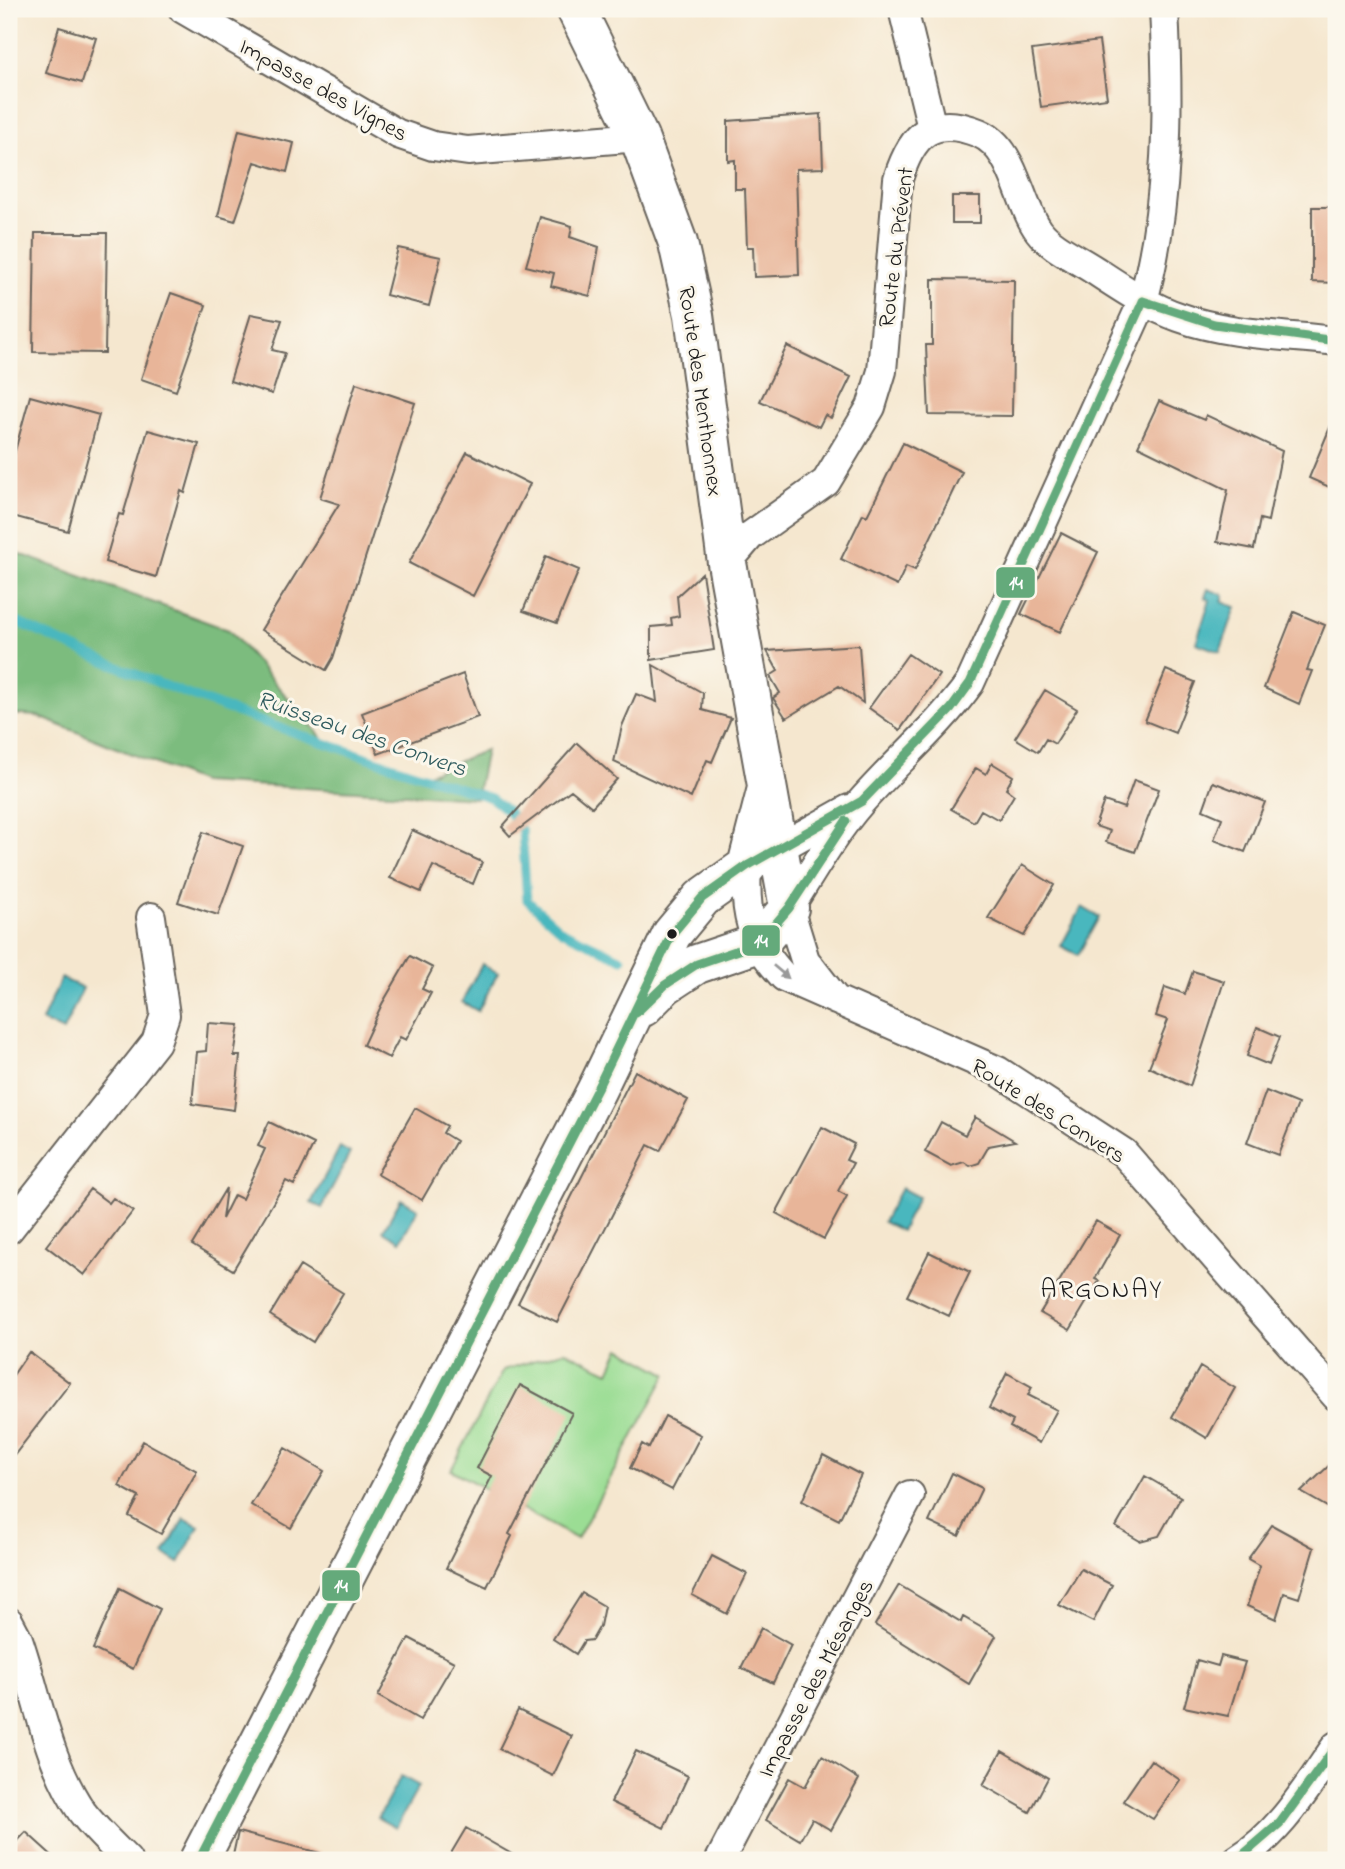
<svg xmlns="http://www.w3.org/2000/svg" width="1345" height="1869" viewBox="0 0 1345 1869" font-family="'Indie Flower',sans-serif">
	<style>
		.green { fill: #9bdd94; stroke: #5c7c58; stroke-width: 2 }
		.forest { fill: #7cbc7e; stroke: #4c6c4d; stroke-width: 2 }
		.water { fill: #48b7be; stroke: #326a6d; stroke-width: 2 }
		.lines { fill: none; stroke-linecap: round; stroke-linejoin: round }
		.stream { stroke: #48b7be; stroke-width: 9 }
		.building { fill: #e8b599 }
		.street-casing { stroke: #68635b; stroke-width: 32 }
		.secondary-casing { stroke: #68635b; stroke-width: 42 }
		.street { stroke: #fff; stroke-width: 28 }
		.secondary { stroke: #fff; stroke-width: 38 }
		.bus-1-casing { stroke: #fbf7ec; stroke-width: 14 }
		.bus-1 { stroke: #64aa7b; stroke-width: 9 }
		.oneway { fill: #999 }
		.bus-dot { fill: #1c1c1c; stroke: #fbf7ec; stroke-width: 2.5 }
		.labels { text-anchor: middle; stroke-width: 6; stroke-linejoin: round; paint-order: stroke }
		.street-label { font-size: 23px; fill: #1c1c1c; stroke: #fbf7ec }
		.water-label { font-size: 24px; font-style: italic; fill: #2e5a5d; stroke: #fbf7ec }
		.quarter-label { font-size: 26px; letter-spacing: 2px; fill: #1c1c1c; stroke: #fbf7ec }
		.line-badge { stroke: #fbf7ec; stroke-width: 2.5 }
		.badge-label { font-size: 19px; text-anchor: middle; font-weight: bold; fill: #fff }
	</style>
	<rect width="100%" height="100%" fill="#fbf7ec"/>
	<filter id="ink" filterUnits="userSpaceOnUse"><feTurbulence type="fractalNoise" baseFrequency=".0143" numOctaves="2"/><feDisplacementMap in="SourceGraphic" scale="14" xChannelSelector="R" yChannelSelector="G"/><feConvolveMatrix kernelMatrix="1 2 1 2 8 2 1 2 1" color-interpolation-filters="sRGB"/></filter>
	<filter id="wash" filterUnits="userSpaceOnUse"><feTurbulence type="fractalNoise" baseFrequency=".00686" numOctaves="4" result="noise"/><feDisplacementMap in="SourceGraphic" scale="28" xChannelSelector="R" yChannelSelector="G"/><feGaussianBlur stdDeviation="1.57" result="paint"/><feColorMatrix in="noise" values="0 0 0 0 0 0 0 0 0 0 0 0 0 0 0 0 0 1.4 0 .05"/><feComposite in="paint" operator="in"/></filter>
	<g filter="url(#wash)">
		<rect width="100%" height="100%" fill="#f5e7cf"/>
		<!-- green -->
		<path class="green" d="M 620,1348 L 667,1374 L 577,1539 L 451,1470 L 503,1370 L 565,1351 L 609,1372 Z"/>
		<!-- forest -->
		<path class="forest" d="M 9,550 L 229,630 L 324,740 L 424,776 L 486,750 L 476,798 L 201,782 L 37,716 L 9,714 Z"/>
		<!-- water -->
		<path class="water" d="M 1208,589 L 1224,595 L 1222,602 L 1236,607 L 1220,652 L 1196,643 L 1210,600 L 1205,597 Z
			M 1082,907 L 1099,917 L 1078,955 L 1061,946 Z
			M 482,964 L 498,973 L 478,1011 L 462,1002 Z
			M 61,978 L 83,988 L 63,1031 L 42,1021 Z
			M 340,1147 L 350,1153 L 322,1208 L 311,1203 Z
			M 901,1188 L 918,1197 L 901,1231 L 883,1222 Z
			M 401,1199 L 418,1209 L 400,1241 L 383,1231 Z
			M 184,1518 L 199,1526 L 179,1563 L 164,1554 Z
			M 401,1776 L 419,1786 L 396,1828 L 378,1818 Z"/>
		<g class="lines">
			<!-- stream -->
			<path class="stream" d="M 9,618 C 164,693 328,745 491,798 L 509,812 L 522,831 L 527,900 L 562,931 L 622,959"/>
		</g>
		<g id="blocks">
			<!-- building -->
			<path class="building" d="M 59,27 L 96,38 L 82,83 L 46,73 Z
				M 1099,41 L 1107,98 L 1041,107 L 1032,50 Z
				M 821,114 L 823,168 L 796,169 L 799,275 L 754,277 L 753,247 L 747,247 L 745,189 L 735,189 L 735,160 L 728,161 L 728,121 Z
				M 239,130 L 294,143 L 287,172 L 255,162 L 235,221 L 218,216 Z
				M 952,196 L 980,196 L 980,223 L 952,223 Z
				M 1312,207 L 1336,207 L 1336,283 L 1312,282 Z
				M 540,217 L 572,226 L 570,237 L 599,247 L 590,296 L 551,286 L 554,273 L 526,266 Z
				M 35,233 L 107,233 L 105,353 L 33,352 Z
				M 398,248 L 441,257 L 429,306 L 386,295 Z
				M 932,279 L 1014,280 L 1012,416 L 929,415 L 926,345 L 932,345 Z
				M 171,293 L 206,305 L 176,391 L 141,379 Z
				M 251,314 L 282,320 L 272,350 L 285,353 L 272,394 L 230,381 Z
				M 787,346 L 851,377 L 831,418 L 825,415 L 819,427 L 760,401 Z
				M 356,383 L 415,403 L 333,658 L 326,670 L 261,630 L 339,504 L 320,498 Z
				M 30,396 L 99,415 L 68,531 L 9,515 L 9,473 Z
				M 1159,401 L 1204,420 L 1206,415 L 1282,451 L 1268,521 L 1260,519 L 1254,549 L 1217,542 L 1228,490 L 1138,446 Z
				M 1336,413 L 1336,490 L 1309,478 Z
				M 148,430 L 199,444 L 185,493 L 181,491 L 156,577 L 105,562 L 119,514 L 123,515 Z
				M 903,443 L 962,472 L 915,570 L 906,566 L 897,586 L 841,559 L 863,514 L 867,516 Z
				M 467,452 L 530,484 L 473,596 L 409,563 Z
				M 1061,533 L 1098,552 L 1060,632 L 1021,614 Z
				M 546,556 L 579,570 L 557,623 L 523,611 Z
				M 702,573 L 714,650 L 651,660 L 651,627 L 672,625 L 671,618 L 679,616 L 677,596 Z
				M 1294,612 L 1325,625 L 1307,670 L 1312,671 L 1299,704 L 1264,688 Z
				M 859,645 L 863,703 L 839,686 L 786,718 L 773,698 L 780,693 L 770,676 L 778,671 L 767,651 Z
				M 908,654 L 939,675 L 900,730 L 869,708 Z
				M 653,665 L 703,693 L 702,710 L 731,718 L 712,762 L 707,760 L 691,798 L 614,762 L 622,726 L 636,694 L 657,702 Z
				M 1166,670 L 1195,682 L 1175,733 L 1145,721 Z
				M 463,674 L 478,717 L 378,754 L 362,713 Z
				M 1045,690 L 1077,709 L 1055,744 L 1046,739 L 1038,752 L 1015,738 Z
				M 577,743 L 617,779 L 592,807 L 571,790 L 510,836 L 502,827 Z
				M 992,763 L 1013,776 L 1006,789 L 1014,795 L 999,820 L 981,810 L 974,822 L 951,809 L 976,768 L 986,774 Z
				M 1134,780 L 1159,789 L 1135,852 L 1106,842 L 1110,831 L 1095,826 L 1104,801 L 1124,808 Z
				M 1213,782 L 1265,802 L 1245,852 L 1214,840 L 1222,818 L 1203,810 Z
				M 412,830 L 482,862 L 473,884 L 433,866 L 421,892 L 390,878 Z
				M 203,832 L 243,846 L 218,915 L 178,902 Z
				M 1022,865 L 1054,885 L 1024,936 L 988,918 Z
				M 410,956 L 433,968 L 422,989 L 431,993 L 406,1040 L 400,1037 L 389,1058 L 363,1045 L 382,1004 Z
				M 1193,971 L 1224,981 L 1190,1086 L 1149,1067 L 1168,1020 L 1156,1016 L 1165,987 L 1185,994 Z
				M 208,1023 L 239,1025 L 234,1056 L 240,1056 L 234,1110 L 192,1104 L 197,1052 L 206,1051 Z
				M 1257,1027 L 1280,1037 L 1269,1065 L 1247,1056 Z
				M 635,1071 L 688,1100 L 660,1151 L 648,1145 L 557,1322 L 518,1303 Z
				M 1266,1091 L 1298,1104 L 1278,1155 L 1247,1143 Z
				M 415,1108 L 447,1126 L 443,1133 L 456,1141 L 422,1200 L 377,1174 Z
				M 975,1117 L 1015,1141 L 989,1146 L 979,1163 L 970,1166 L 964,1162 L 951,1166 L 925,1152 L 941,1122 L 965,1135 Z
				M 269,1122 L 314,1144 L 294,1185 L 286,1181 L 233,1270 L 192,1245 L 226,1188 L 222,1219 L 234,1195 L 242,1199 L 265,1149 L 258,1146 Z
				M 822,1127 L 854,1144 L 846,1160 L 853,1163 L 838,1191 L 847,1196 L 824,1239 L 776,1213 Z
				M 90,1189 L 109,1203 L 113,1198 L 133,1211 L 84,1275 L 46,1246 Z
				M 1096,1221 L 1120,1235 L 1095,1279 L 1099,1281 L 1070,1330 L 1040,1313 Z
				M 929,1252 L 970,1272 L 949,1316 L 907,1296 Z
				M 300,1266 L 343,1293 L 313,1342 L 270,1315 Z
				M 29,1352 L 70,1383 L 9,1462 L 9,1381 Z
				M 1200,1367 L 1235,1388 L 1207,1438 L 1172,1417 Z
				M 1007,1373 L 1032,1387 L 1028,1395 L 1057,1410 L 1039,1443 L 1010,1427 L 1013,1421 L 989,1408 Z
				M 520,1385 L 572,1413 L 509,1534 L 512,1536 L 487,1587 L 446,1568 L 492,1476 L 477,1468 Z
				M 665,1416 L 701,1435 L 672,1490 L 630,1468 L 642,1444 L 649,1448 Z
				M 143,1441 L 197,1471 L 161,1534 L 129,1516 L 139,1497 L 119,1486 Z
				M 285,1448 L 324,1471 L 291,1528 L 251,1505 Z
				M 823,1455 L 861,1475 L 839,1520 L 802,1501 Z
				M 1336,1459 L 1336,1512 L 1301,1492 Z
				M 952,1473 L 982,1488 L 959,1536 L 929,1522 Z
				M 1145,1476 L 1181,1497 L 1159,1536 L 1140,1541 L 1116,1527 Z
				M 1272,1525 L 1314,1548 L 1299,1598 L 1284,1593 L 1276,1619 L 1247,1606 L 1260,1566 L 1248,1559 Z
				M 712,1556 L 747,1574 L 727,1614 L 692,1595 Z
				M 1081,1569 L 1112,1585 L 1093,1622 L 1059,1605 Z
				M 899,1585 L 961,1622 L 963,1617 L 996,1636 L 969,1684 L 875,1625 Z
				M 120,1588 L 160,1609 L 133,1669 L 93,1649 Z
				M 582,1593 L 604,1606 L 600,1626 L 592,1640 L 584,1641 L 576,1654 L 553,1639 Z
				M 761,1628 L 791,1645 L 773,1683 L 741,1668 Z
				M 409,1638 L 454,1662 L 420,1720 L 378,1696 Z
				M 1221,1656 L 1245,1662 L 1228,1716 L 1184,1707 L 1197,1660 L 1218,1666 Z
				M 518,1710 L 572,1736 L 553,1776 L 499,1749 Z
				M 636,1751 L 688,1776 L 664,1828 L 611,1802 Z
				M 1002,1751 L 1048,1778 L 1030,1812 L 983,1785 Z
				M 822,1756 L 859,1779 L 831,1830 L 812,1819 L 800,1840 L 766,1820 L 789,1778 L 805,1787 Z
				M 1151,1760 L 1180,1780 L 1153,1819 L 1123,1801 Z
				M 466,1828 L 522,1860 L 447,1860 Z
				M 26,1832 L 57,1860 L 9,1860 L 9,1850 Z
				M 238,1832 L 320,1853 L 319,1860 L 232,1860 Z"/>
		</g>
	</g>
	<g filter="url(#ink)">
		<use href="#blocks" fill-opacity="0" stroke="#68635b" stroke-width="2"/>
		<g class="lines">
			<defs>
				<path id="street" d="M 183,9 L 398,134 L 433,146 L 468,151 L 639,137
					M 903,9 L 932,128
					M 727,563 L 750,536 L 826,482 L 871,407 L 882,371 L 898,179 C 912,134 932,114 979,133 C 1015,148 1018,203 1039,231 C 1051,247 1074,257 1091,268 C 1119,286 1147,306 1179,317 C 1228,335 1285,335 1336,341
					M 849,809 L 747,866 C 744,913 750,941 784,977 L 998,1071 L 1124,1153 L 1336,1396
					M 836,1000 L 805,960 L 789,908 C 812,872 833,834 861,802 C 897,761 938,727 970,683 L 1143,301 C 1169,206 1169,106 1164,9
					M 9,1229 L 156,1042 L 165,1015 L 151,917
					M 9,1622 L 18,1639 C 38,1697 47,1761 82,1812 C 95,1829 112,1845 127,1860
					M 720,1860 L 910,1495
					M 1237,1860 C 1281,1833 1307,1787 1336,1746"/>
				<path id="secondary" d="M 576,9 L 639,137 L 678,243 L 694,315 L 727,563 L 789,908 L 759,943 L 697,964 L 665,985 L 643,1007
					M 199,1860 L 597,1089 L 672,934 L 702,898 L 747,866 L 766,792"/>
			</defs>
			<!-- street casing -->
			<use href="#street" class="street-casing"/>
			<!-- secondary casing -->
			<use href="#secondary" class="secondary-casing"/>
			<!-- street -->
			<use href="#street" class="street"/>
			<!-- secondary -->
			<use href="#secondary" class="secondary"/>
			<defs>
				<path id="bus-1" d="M 1143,301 L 1214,324 L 1336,341
					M 636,1013 L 665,985 L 697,964 L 759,943 L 789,908 L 846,821
					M 199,1860 L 597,1089 L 672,934 L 702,898 L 747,866 L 862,801 L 951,709 L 970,683 L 1143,301
					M 1237,1860 L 1280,1823 L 1336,1746"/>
			</defs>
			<!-- bus-1 casing -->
			<use href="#bus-1" class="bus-1-casing"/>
			<!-- bus-1 -->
			<use href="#bus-1" class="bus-1"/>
		</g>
		<!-- one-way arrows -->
		<defs><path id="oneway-solid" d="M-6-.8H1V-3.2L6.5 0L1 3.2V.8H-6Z" transform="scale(1.75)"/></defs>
		<use class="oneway" href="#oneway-solid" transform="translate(781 972) rotate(40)"/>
	</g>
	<!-- markers -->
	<circle class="bus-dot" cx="672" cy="934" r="6"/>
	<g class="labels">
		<!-- street labels -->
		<g class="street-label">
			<text transform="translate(324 89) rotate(29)" y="8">Impasse des Vignes</text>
			<text transform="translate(895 247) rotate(-83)" y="8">Route du Prévent</text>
			<text transform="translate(702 391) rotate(82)" y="8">Route des Menthonnex</text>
			<text transform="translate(1049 1110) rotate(32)" y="8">Route des Convers</text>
			<text transform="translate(815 1678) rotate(-62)" y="8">Impasse des Mésanges</text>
		</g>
		<!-- water labels -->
		<g class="water-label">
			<text transform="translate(362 733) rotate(19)" y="8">Ruisseau des Convers</text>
		</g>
		<!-- quarter labels -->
		<g class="quarter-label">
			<text x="1102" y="1297">ARGONAY</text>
		</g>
	</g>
	<g class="line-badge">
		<rect x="995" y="566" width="41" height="33" rx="7" fill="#64aa7b"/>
		<rect x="741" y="924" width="40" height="33" rx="7" fill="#64aa7b"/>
		<rect x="321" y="1569" width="40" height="33" rx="7" fill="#64aa7b"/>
	</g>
	<g class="badge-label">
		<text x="1016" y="589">14</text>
		<text x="761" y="947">14</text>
		<text x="341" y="1592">14</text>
	</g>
	<!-- margin -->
	<rect width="1345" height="1869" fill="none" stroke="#fbf7ec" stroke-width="35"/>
</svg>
